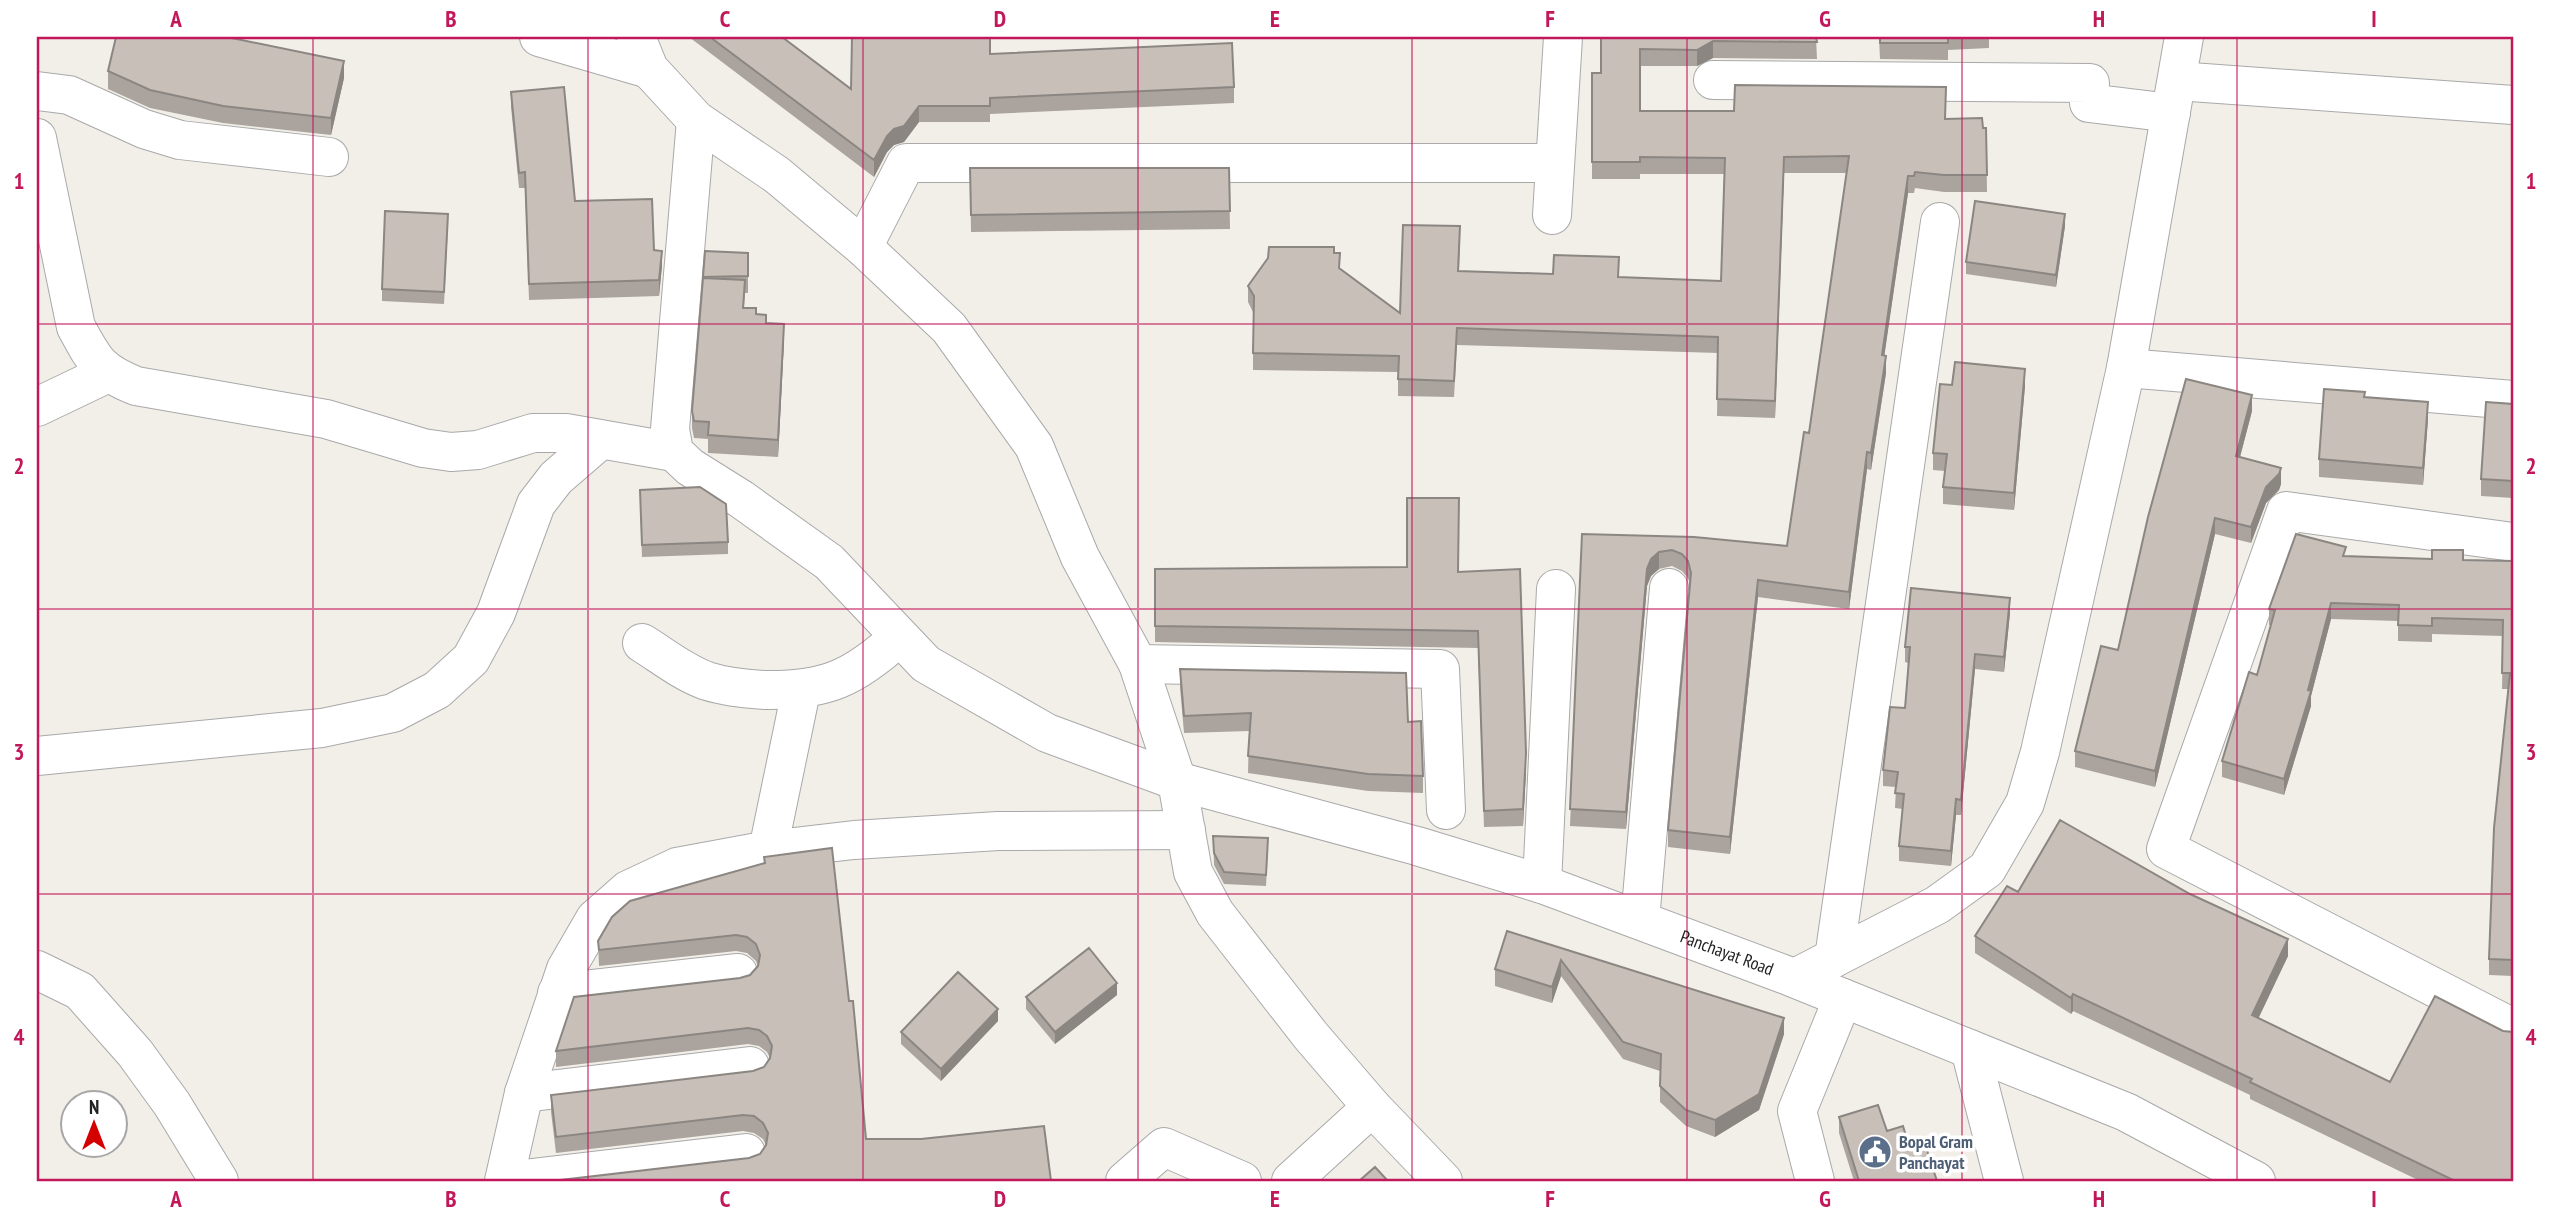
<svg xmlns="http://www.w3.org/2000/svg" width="2550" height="1218" viewBox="0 0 2550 1218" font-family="'PT Sans Narrow',sans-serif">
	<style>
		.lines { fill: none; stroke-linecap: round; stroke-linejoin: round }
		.minor-casing { stroke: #a9a9a9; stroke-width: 40 }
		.minor { stroke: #fff; stroke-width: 38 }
		.wall { fill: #aba49e }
		.shaded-wall { fill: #8b8681 }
		.building { fill: #c7bfb8; stroke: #8b8681; stroke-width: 2 }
		.grid { fill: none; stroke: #c2185b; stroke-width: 2; stroke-opacity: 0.55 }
		.labels { text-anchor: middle; stroke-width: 7; stroke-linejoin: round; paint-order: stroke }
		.street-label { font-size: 18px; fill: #222; stroke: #fff }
		.service-label { font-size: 18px; font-weight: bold; fill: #4e5e75; stroke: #fff; text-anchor: start }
		.neatline { fill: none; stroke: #c2185b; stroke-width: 2.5 }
		.grid-label { font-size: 23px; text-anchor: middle; font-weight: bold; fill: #c2185b }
	</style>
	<rect width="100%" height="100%" fill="#f2efe9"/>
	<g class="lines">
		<defs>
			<g id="minor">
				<path d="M 539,37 L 649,69"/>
				<path d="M 636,37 L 649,69 L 696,120 L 777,175 L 863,247 L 949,328 L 1034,446 L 1080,557 L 1138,664 L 1177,781 L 1193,872 L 1215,913 L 1311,1036 L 1372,1107 L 1443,1181"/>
				<path d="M 1713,80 L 2090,83 L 2089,103 L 2171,113"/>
				<path d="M 2177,81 L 2513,105"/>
				<path d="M 37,91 L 69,95 L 144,129 L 180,140 L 329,157"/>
				<path id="s1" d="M 696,120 L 670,429 L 674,452 L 690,467 L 741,499 L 829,562 L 926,664 L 1047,733 L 1177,781 L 1417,846 L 1542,884 L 1786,975 L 2126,1112 L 2256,1181"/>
				<path d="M 37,138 L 76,327 C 95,362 99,371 136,386 L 326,419 L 423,448 L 451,452 L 478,450 L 533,433 L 566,433 L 674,452"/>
				<path d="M 1552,215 L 1563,37"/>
				<path d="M 863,247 L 906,163 L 1555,163"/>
				<path d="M 2126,368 L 2513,400"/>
				<path d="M 37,407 L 106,374"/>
				<path d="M 2513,542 L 2286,511 L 2166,849 L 2513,1028"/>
				<path d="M 642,643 C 663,656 684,673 707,681 C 726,687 746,689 765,690 C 826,691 854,678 899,637"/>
				<path d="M 1138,664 L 1440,669 L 1446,810"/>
				<path d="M 37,756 L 322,728 L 393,713 L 437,690 L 471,659 L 496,613 L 536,504 L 556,478 L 600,440"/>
				<path d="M 768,850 L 801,691"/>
				<path d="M 1542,884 L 1556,589"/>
				<path d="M 1640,920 L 1669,588"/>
				<path d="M 1834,958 L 1940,222"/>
				<path d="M 37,970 L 80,991 L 135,1053 L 172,1104 L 219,1181"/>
				<path d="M 1795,978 L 1937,905 L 1987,869 L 2025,803 L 2040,752 L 2126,368 L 2184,37"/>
				<path d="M 557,993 L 738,973"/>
				<path d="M 1970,1049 L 2004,1181"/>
				<path d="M 524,1093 L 750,1066"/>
				<path d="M 504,1181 L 524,1093 L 566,969 L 595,919 L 628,890 L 677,867 L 768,850 L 854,840 L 998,831 L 1186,830"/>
				<path d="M 507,1181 L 746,1153"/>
				<path d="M 1125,1181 L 1164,1147 L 1242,1181"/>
				<path d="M 1291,1181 L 1372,1107"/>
				<path d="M 1815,1181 L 1797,1111 L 1843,998"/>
			</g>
		</defs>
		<!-- minor casing -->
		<use href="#minor" class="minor-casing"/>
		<!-- minor -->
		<use href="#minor" class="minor"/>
	</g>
	<!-- wall -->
	<path class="wall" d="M 689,37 L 782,37 L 851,89 L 990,54 L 1234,87 L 1234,103 L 990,114 L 990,122 L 919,122 L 904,142 L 894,145 L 887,152 L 874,177 Z
		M 1601,37 L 1816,37 L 1817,59 L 1713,58 L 1697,66 L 1640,66 L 1640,111 L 1946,119 L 1986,128 L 1987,192 L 1944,192 L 1915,188 L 1914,193 L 1908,193 L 1884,356 L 1886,373 L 1871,470 L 1867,469 L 1849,609 L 1758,597 L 1730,854 L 1668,847 L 1668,830 L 1690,585 L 1688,578 L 1682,571 L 1672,566 L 1659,569 L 1651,576 L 1647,586 L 1626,829 L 1570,826 L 1582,534 L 1787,546 L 1809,433 L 1847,173 L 1784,173 L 1775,418 L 1717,416 L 1718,353 L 1457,345 L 1454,397 L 1398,396 L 1398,372 L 1253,370 L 1253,312 L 1248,302 L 1248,286 L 1334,253 L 1340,268 L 1400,313 L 1460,243 L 1459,271 L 1721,281 L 1724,174 L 1640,174 L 1640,179 L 1592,179 L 1592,73 L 1601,73 Z
		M 1879,37 L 1989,37 L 1989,48 L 1948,50 L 1948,60 L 1880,59 Z
		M 108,71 L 344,78 L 331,135 L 223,123 L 150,108 L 108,89 Z
		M 511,92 L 575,201 L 654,250 L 662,266 L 659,296 L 529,300 L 525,188 L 519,188 L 511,107 Z
		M 970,168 L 1229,168 L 1230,229 L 971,232 Z
		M 448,226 L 444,304 L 382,301 L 382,289 Z
		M 2065,226 L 2056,287 L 1966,274 L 1966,262 Z
		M 705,251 L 748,253 L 748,293 L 745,293 L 744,308 L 756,314 L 784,341 L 778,457 L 708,453 L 708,439 L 694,438 L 692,428 L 692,411 Z
		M 1952,385 L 2025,386 L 2014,510 L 1943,504 L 1943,487 L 1945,471 L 1933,470 L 1933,453 Z
		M 2365,397 L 2428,419 L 2423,485 L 2319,477 L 2319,459 Z
		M 2513,404 L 2513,498 L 2481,496 L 2481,479 L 2511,405 Z
		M 2252,411 L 2240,457 L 2281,484 L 2279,490 L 2266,503 L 2251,543 L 2215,534 L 2155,787 L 2075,767 L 2075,751 L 2118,650 Z
		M 640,502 L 728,542 L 728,554 L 642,557 Z
		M 2346,557 L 2513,561 L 2513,976 L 2489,975 L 2489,959 L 2509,689 L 2502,689 L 2503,636 L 2432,634 L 2432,642 L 2398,641 L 2398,621 L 2331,619 L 2311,696 L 2311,706 L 2284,795 L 2222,777 L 2222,761 L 2257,675 L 2271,625 L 2269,625 L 2269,609 Z
		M 1155,569 L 1458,572 L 1526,769 L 1523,826 L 1484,827 L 1478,648 L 1155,642 Z
		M 2010,613 L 2004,672 L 1975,669 L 1961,815 L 1956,815 L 1951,866 L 1899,861 L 1899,846 L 1903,809 L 1895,808 L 1896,787 L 1883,786 L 1883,770 L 1905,708 L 1908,663 L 1905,662 L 1905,647 Z
		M 1180,669 L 1408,722 L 1423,776 L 1423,793 L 1368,791 L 1248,773 L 1249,731 L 1184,733 L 1180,687 Z
		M 1213,836 L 1268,850 L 1266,886 L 1224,884 L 1214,865 Z
		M 764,857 L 849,1001 L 866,1139 L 749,1158 L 760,1154 L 766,1145 L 763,1139 L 754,1133 L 743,1131 L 556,1153 L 551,1112 L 551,1095 L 753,1071 L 764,1067 L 770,1058 L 767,1052 L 759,1046 L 748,1044 L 556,1067 L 556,1051 L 750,975 L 758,966 L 756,961 L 747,953 L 736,951 L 599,966 L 598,941 L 764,863 Z
		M 2018,892 L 2288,956 L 2258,1018 L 2513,1181 L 2420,1181 L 2250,1099 L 2250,1095 L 2073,1011 L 2071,1014 L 1975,953 L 1975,936 Z
		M 1507,931 L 1784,1034 L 1759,1110 L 1715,1137 L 1686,1126 L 1660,1102 L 1660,1071 L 1623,1059 L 1561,976 L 1552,1003 L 1495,986 L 1495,969 Z
		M 1117,995 L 1055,1044 L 1026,1009 L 1026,997 Z
		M 998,1021 L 941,1081 L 901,1044 L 901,1032 Z
		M 1839,1117 L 1887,1131 L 1909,1146 L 1937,1181 L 1854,1181 L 1839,1133 Z"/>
	<!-- shaded-wall -->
	<path class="shaded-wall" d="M 1713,41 L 1713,58 L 1697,66 L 1697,50 Z
		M 344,61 L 344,78 L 331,135 L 331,118 Z
		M 919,106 L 919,122 L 904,142 L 894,145 L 887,152 L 874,177 L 874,160 L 887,136 Z
		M 1784,157 L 1784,173 L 1775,418 L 1775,401 Z
		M 1908,176 L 1908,193 L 1882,372 L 1882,355 Z
		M 2065,214 L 2065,226 L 2056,287 L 2056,275 Z
		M 662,251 L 662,266 L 659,296 L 659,280 Z
		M 784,324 L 784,341 L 778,457 L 778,440 Z
		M 1886,356 L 1886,373 L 1871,470 L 1871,453 Z
		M 2025,369 L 2025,386 L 2014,510 L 2014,493 Z
		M 2252,395 L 2252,411 L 2236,472 L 2236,456 Z
		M 2428,402 L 2428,419 L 2423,485 L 2423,468 Z
		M 1867,452 L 1867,469 L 1849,609 L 1849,592 Z
		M 2281,468 L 2281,484 L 2279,490 L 2266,503 L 2251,543 L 2251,527 L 2266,487 Z
		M 2215,518 L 2215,534 L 2155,787 L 2155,771 Z
		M 1659,552 L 1659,569 L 1651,576 L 1647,586 L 1626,829 L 1626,812 L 1647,569 L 1651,559 Z
		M 1758,580 L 1758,597 L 1730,854 L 1730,837 Z
		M 2010,598 L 2010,613 L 2004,672 L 2004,657 Z
		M 2331,603 L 2331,619 L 2311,696 L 2311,706 L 2284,795 L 2284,779 Z
		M 1975,654 L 1975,669 L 1961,815 L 1961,800 Z
		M 1526,753 L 1526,769 L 1523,826 L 1523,809 Z
		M 1956,799 L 1956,815 L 1951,866 L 1951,851 Z
		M 2288,939 L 2288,956 L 2252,1032 L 2252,1015 Z
		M 1561,960 L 1561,976 L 1552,1003 L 1552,987 Z
		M 1117,983 L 1117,995 L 1055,1044 L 1055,1032 Z
		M 2073,994 L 2073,1011 L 2071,1014 L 2071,998 Z
		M 998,1009 L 998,1021 L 941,1081 L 941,1069 Z
		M 1784,1018 L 1784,1034 L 1759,1110 L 1715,1137 L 1715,1120 Z"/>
	<!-- building -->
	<path class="building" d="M 116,37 L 227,37 L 344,61 L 331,118 L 223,106 L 150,90 L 108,71 Z
		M 710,37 L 782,37 L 851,89 L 852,37 L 990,37 L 990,54 L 1232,43 L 1234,87 L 990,98 L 990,106 L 919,106 L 904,126 L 894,129 L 887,136 L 874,160 Z
		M 1601,37 L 1816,37 L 1817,42 L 1713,41 L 1697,50 L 1640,49 L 1640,111 L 1734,111 L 1735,85 L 1946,87 L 1945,119 L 1982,118 L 1983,128 L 1986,128 L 1987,175 L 1944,175 L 1915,172 L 1914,176 L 1908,176 L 1882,355 L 1886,356 L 1871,453 L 1867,452 L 1849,592 L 1758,580 L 1730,837 L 1668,830 L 1691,573 L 1688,561 L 1682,554 L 1672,550 L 1659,552 L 1651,559 L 1647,569 L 1626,812 L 1570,809 L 1582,534 L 1694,537 L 1787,546 L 1804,432 L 1809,433 L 1849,156 L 1784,157 L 1775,401 L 1717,399 L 1718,337 L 1457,328 L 1454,381 L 1398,379 L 1399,356 L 1253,353 L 1254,296 L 1248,286 L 1268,258 L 1269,247 L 1334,247 L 1334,253 L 1340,253 L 1339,268 L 1400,313 L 1403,225 L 1460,226 L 1458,271 L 1553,274 L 1554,255 L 1619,257 L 1618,277 L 1721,281 L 1725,158 L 1640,157 L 1640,162 L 1592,162 L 1592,73 L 1601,73 Z
		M 1880,37 L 1948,37 L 1948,43 L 1880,43 Z
		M 564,87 L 575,201 L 652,199 L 654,250 L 662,251 L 659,280 L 529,284 L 525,172 L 519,173 L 511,92 Z
		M 970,168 L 1229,168 L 1230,211 L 971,215 Z
		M 1975,201 L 2065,214 L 2056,275 L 1966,262 Z
		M 385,211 L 448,214 L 444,292 L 382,289 Z
		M 705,251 L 748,253 L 748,276 L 703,277 Z
		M 703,278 L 745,280 L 743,308 L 756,308 L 756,314 L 766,315 L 766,323 L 784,324 L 778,440 L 708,435 L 709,422 L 694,421 L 692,411 Z
		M 1955,362 L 2025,369 L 2014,493 L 1943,487 L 1947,454 L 1933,453 L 1940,384 L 1952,385 Z
		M 2186,379 L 2252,395 L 2236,456 L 2281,468 L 2279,474 L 2266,487 L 2251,527 L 2215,518 L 2155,771 L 2075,751 L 2101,646 L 2118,650 L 2148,517 Z
		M 2324,389 L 2365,392 L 2364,397 L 2428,402 L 2423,468 L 2319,459 Z
		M 2486,402 L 2513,404 L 2513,481 L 2481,479 Z
		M 700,487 L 726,504 L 728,542 L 642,545 L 640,490 Z
		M 1407,498 L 1459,498 L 1458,572 L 1520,569 L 1526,753 L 1523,809 L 1484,811 L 1478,631 L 1155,626 L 1155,569 L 1407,567 Z
		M 2296,534 L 2346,547 L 2343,556 L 2432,559 L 2432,550 L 2463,550 L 2463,560 L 2513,561 L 2513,960 L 2489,959 L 2494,828 L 2510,673 L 2502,673 L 2503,620 L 2432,618 L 2432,626 L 2398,625 L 2399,605 L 2331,603 L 2308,690 L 2311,691 L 2284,779 L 2222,761 L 2249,672 L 2257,675 L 2275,610 L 2269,609 Z
		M 1911,588 L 2010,598 L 2004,657 L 1975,654 L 1961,800 L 1956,799 L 1951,851 L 1899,846 L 1904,794 L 1895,793 L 1898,772 L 1883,770 L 1890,707 L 1905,708 L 1910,647 L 1905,647 Z
		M 1180,669 L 1406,673 L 1408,722 L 1421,721 L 1423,776 L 1368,774 L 1248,756 L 1251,713 L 1184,716 Z
		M 2060,820 L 2190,894 L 2288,939 L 2252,1015 L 2390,1082 L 2435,996 L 2503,1031 L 2513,1032 L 2513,1181 L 2455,1181 L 2250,1082 L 2252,1079 L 2073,994 L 2071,998 L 1975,936 L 2007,886 L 2018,892 Z
		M 1213,836 L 1268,838 L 1266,875 L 1224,872 L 1214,853 Z
		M 832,848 L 849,1001 L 853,1001 L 866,1139 L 921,1139 L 1044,1126 L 1051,1181 L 561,1181 L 561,1180 L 749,1158 L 760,1154 L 766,1145 L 768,1133 L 763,1123 L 754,1116 L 743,1115 L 556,1137 L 551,1095 L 753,1071 L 764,1067 L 770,1058 L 772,1046 L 767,1036 L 759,1030 L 748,1028 L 556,1051 L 574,997 L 740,978 L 750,975 L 758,966 L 760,955 L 756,944 L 747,937 L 736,935 L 599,950 L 598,941 L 612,917 L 630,901 L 765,863 L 764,857 Z
		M 1507,931 L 1784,1018 L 1759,1094 L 1715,1120 L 1686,1110 L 1660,1086 L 1661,1054 L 1623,1042 L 1561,960 L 1552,987 L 1495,969 Z
		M 1089,948 L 1117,983 L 1055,1032 L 1026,997 Z
		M 958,972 L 998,1009 L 941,1069 L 901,1032 Z
		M 1878,1105 L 1887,1131 L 1903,1126 L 1909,1146 L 1924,1141 L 1937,1181 L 1859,1181 L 1839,1117 Z
		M 1375,1167 L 1388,1181 L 1359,1181 Z"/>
	<!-- grid -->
	<path class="grid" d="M 313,37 L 313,1181M 588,37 L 588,1181M 863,37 L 863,1181M 1138,37 L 1138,1181M 1412,37 L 1412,1181M 1687,37 L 1687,1181M 1962,37 L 1962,1181M 2237,37 L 2237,1181M 37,324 L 2513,324M 37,609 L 2513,609M 37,894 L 2513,894"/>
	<!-- icons -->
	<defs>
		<symbol id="civic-disc" viewBox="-11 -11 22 22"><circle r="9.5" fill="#5c6f8a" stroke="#fff"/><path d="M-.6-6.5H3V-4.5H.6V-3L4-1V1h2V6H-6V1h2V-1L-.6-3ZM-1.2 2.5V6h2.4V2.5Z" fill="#fff"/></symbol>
	</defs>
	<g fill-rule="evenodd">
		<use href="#civic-disc" x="1856" y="1133" width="38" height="38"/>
	</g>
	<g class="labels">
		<!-- street labels -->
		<g class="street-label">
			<text dy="6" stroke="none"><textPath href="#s1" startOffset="1519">Panchayat Road</textPath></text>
		</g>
		<!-- service labels -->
		<g class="service-label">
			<text x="1899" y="1148">Bopal Gram<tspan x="1899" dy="21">Panchayat</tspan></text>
		</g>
	</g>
	<!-- border -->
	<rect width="2550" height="1218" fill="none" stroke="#ffffff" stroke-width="77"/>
	<!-- north arrow -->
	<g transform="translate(94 1124)"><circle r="33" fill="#ffffff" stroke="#a7a7a7" stroke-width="2"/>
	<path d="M0-5L12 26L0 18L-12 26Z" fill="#d40000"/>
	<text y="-10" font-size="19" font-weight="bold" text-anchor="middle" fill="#222222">N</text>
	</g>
	<rect x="38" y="38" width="2474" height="1142" class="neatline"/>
	<g class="grid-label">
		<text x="176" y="27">A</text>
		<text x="451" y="27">B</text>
		<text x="725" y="27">C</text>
		<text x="1000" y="27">D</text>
		<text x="1275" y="27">E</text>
		<text x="1550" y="27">F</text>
		<text x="1825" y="27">G</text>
		<text x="2099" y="27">H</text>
		<text x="2374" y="27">I</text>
		<text x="19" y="189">1</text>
		<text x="2531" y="189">1</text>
		<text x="19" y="474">2</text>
		<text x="2531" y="474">2</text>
		<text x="19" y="760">3</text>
		<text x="2531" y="760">3</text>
		<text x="19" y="1045">4</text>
		<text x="2531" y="1045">4</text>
		<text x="176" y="1207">A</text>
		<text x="451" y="1207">B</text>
		<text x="725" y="1207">C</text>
		<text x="1000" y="1207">D</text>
		<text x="1275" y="1207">E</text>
		<text x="1550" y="1207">F</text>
		<text x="1825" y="1207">G</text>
		<text x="2099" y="1207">H</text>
		<text x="2374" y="1207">I</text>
	</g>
</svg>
